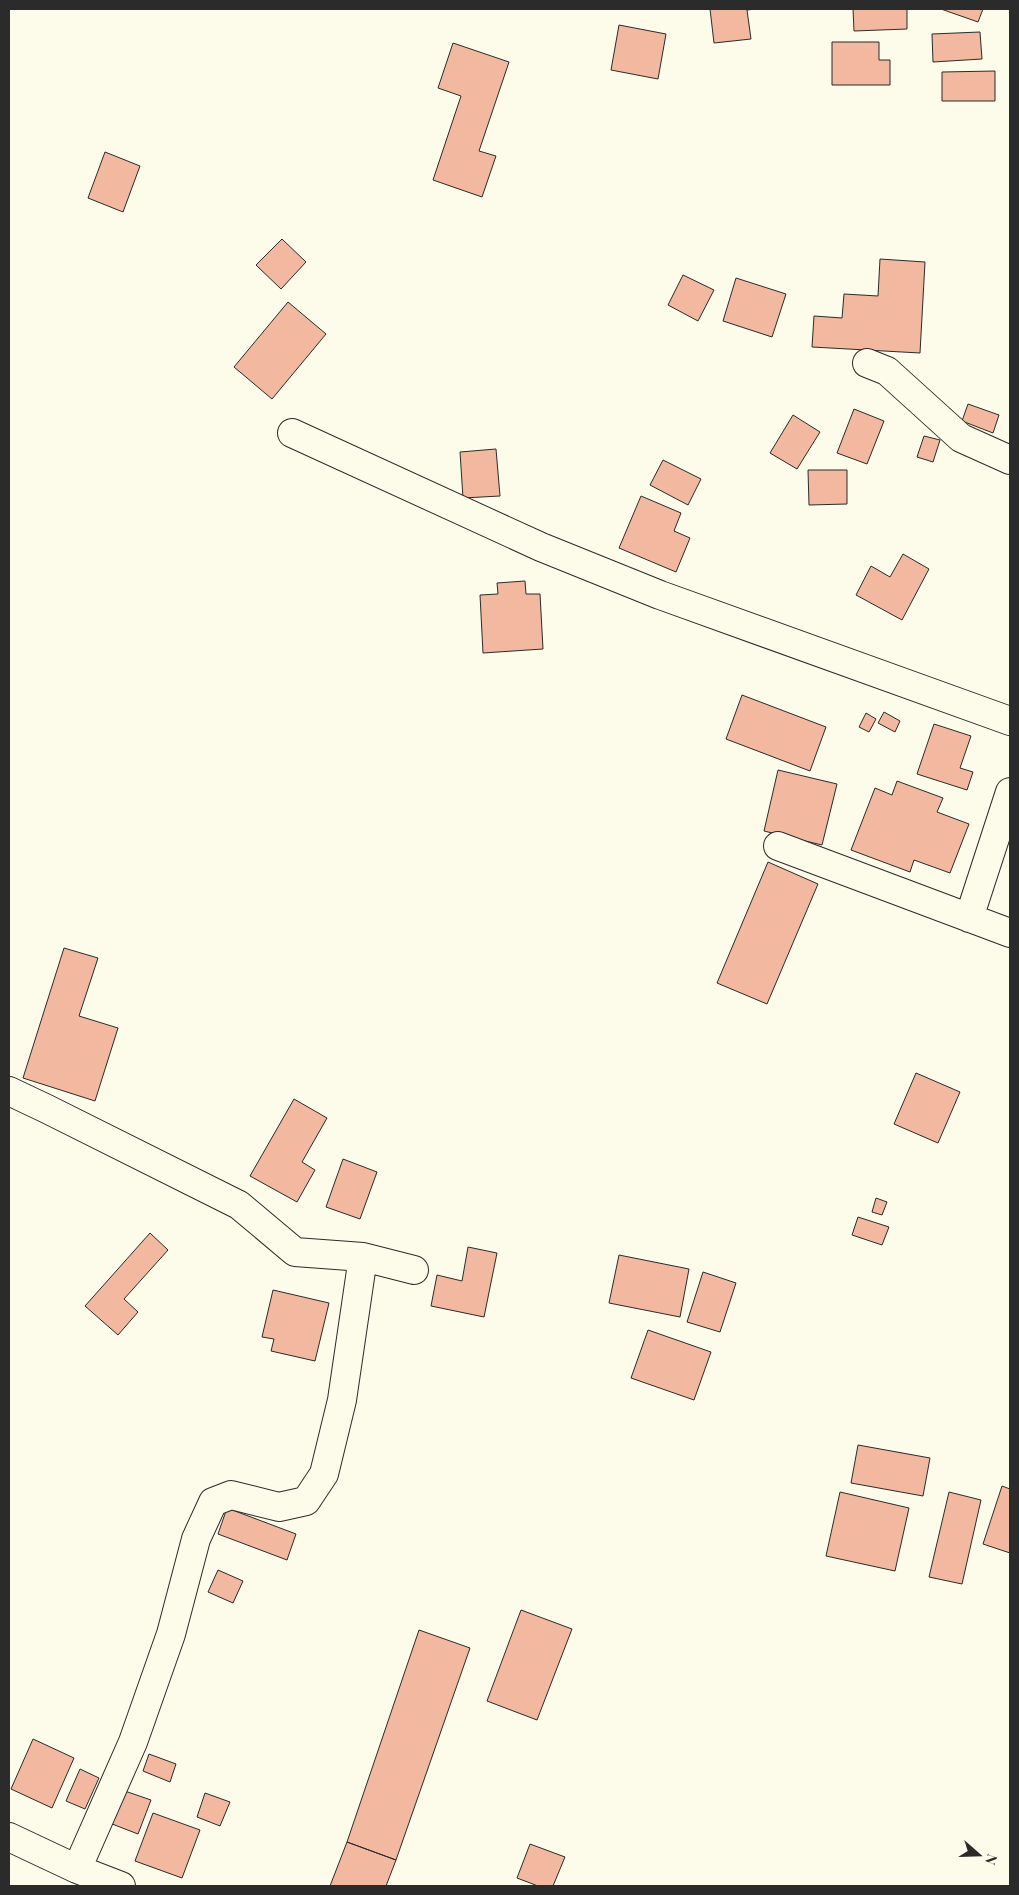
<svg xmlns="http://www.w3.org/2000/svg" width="1019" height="1895" viewBox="0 0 1019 1895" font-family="'Playfair Display',serif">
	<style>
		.building { fill: #f2b8a0; stroke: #2b2b2b }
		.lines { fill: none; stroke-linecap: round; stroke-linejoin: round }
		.minor-casing { stroke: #2b2b2b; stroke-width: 30 }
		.minor { stroke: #fdfbea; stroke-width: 28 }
	</style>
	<rect width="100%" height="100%" fill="#fdfbea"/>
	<!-- building -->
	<path class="building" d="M 710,9 L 756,9 L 747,10 L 751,39 L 714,43 Z
		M 853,9 L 907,9 L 907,29 L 854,31 Z
		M 941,9 L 983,9 L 978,22 Z
		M 619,25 L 666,34 L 658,79 L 611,70 Z
		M 980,32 L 982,59 L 933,62 L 932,34 Z
		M 832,42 L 879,42 L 879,60 L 890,60 L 890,85 L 832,85 Z
		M 453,43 L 509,62 L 479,151 L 496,156 L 482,197 L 433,180 L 461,96 L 438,88 Z
		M 995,71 L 995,101 L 942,101 L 942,72 Z
		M 105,152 L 140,166 L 123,212 L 88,198 Z
		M 282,239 L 306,262 L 281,289 L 256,265 Z
		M 880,259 L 925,262 L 920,353 L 812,347 L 814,316 L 842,318 L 844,294 L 878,296 Z
		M 683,275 L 714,290 L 698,321 L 668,305 Z
		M 736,278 L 786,294 L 772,337 L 723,321 Z
		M 288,302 L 326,334 L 272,399 L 234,367 Z
		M 968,404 L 999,415 L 993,433 L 962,421 Z
		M 854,409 L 884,421 L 867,464 L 837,453 Z
		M 793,415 L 820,432 L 797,469 L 770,453 Z
		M 924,436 L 940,440 L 933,462 L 917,457 Z
		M 496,449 L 500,496 L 463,498 L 460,452 Z
		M 663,460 L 701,479 L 688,505 L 650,485 Z
		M 808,470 L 847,470 L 847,504 L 809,505 Z
		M 641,496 L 681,513 L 674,531 L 690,538 L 676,572 L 619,548 Z
		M 903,554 L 929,569 L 902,620 L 856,595 L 871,566 L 890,577 Z
		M 525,581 L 526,594 L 540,594 L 543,649 L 483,653 L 480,595 L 498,594 L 497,583 Z
		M 742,695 L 826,727 L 810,771 L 726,739 Z
		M 884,712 L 900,721 L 895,732 L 878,723 Z
		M 866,713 L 876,719 L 869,732 L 859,727 Z
		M 934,724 L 971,736 L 960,768 L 973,772 L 967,790 L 917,774 Z
		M 778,770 L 837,784 L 822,845 L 764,831 Z
		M 897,781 L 943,798 L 937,812 L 969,824 L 950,873 L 914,860 L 910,872 L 851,850 L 875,788 L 892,795 Z
		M 768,862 L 818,884 L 767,1004 L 717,983 Z
		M 64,948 L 98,958 L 79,1016 L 118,1028 L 95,1101 L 23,1078 Z
		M 916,1073 L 960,1092 L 938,1143 L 894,1124 Z
		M 294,1099 L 327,1118 L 302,1162 L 315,1170 L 297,1202 L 250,1176 Z
		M 343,1159 L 377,1172 L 360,1219 L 326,1207 Z
		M 876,1198 L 887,1202 L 882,1215 L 872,1212 Z
		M 858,1217 L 889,1227 L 882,1245 L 852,1235 Z
		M 150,1233 L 168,1250 L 124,1299 L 138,1312 L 118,1335 L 85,1306 Z
		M 468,1247 L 497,1253 L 484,1317 L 431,1306 L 437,1275 L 462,1281 Z
		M 619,1255 L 689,1269 L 680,1317 L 609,1303 Z
		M 703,1272 L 736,1283 L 720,1332 L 687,1322 Z
		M 273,1290 L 329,1303 L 315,1361 L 271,1351 L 274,1339 L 262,1337 Z
		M 648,1330 L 711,1352 L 694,1400 L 631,1378 Z
		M 858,1445 L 930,1458 L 923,1496 L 851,1483 Z
		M 1002,1486 L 1010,1489 L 1010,1553 L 983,1544 Z
		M 840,1492 L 909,1508 L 895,1571 L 826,1556 Z
		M 949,1492 L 981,1500 L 962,1584 L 929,1577 Z
		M 227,1508 L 296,1534 L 287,1560 L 218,1534 Z
		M 218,1570 L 243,1581 L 233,1603 L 208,1592 Z
		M 521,1610 L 572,1629 L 537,1720 L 487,1701 Z
		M 419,1630 L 470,1648 L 396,1860 L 347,1842 Z
		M 33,1739 L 74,1758 L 52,1808 L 11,1789 Z
		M 149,1754 L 176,1764 L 170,1782 L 143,1771 Z
		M 80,1769 L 99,1778 L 85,1809 L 66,1801 Z
		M 119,1789 L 151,1800 L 138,1834 L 107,1822 Z
		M 205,1793 L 230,1802 L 220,1826 L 197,1817 Z
		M 153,1813 L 200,1830 L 182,1878 L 135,1861 Z
		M 347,1842 L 396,1860 L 386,1886 L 330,1886 Z
		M 530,1844 L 565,1857 L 553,1886 L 538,1886 L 517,1878 Z"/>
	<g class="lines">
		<defs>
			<path id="minor" d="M 867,363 L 887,371 L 961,438 L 1010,460
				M 292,433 L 541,547 L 660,595 L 1010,721
				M 778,846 L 1010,933
				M 969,918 L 1010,792
				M 9,1091 L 47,1109 L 239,1205 L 295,1252 L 363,1257 L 414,1270
				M 9,1837 L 77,1869 L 121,1886
				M 77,1869 L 133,1742 L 171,1634 L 196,1539 L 213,1502 L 231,1495 L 279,1507 L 306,1501 L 324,1474 L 342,1400 L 363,1257"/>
		</defs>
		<!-- minor casing -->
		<use href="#minor" class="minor-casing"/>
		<!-- minor -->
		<use href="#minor" class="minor"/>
	</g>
	<!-- border -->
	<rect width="1019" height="1895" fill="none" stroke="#2b2b2b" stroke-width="20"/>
	<!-- north arrow -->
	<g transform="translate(979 1855) rotate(110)" stroke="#fdfbea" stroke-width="4" paint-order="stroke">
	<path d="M0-4L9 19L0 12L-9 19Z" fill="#2b2b2b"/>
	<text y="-8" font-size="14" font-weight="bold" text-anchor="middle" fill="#2b2b2b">N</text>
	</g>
</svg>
